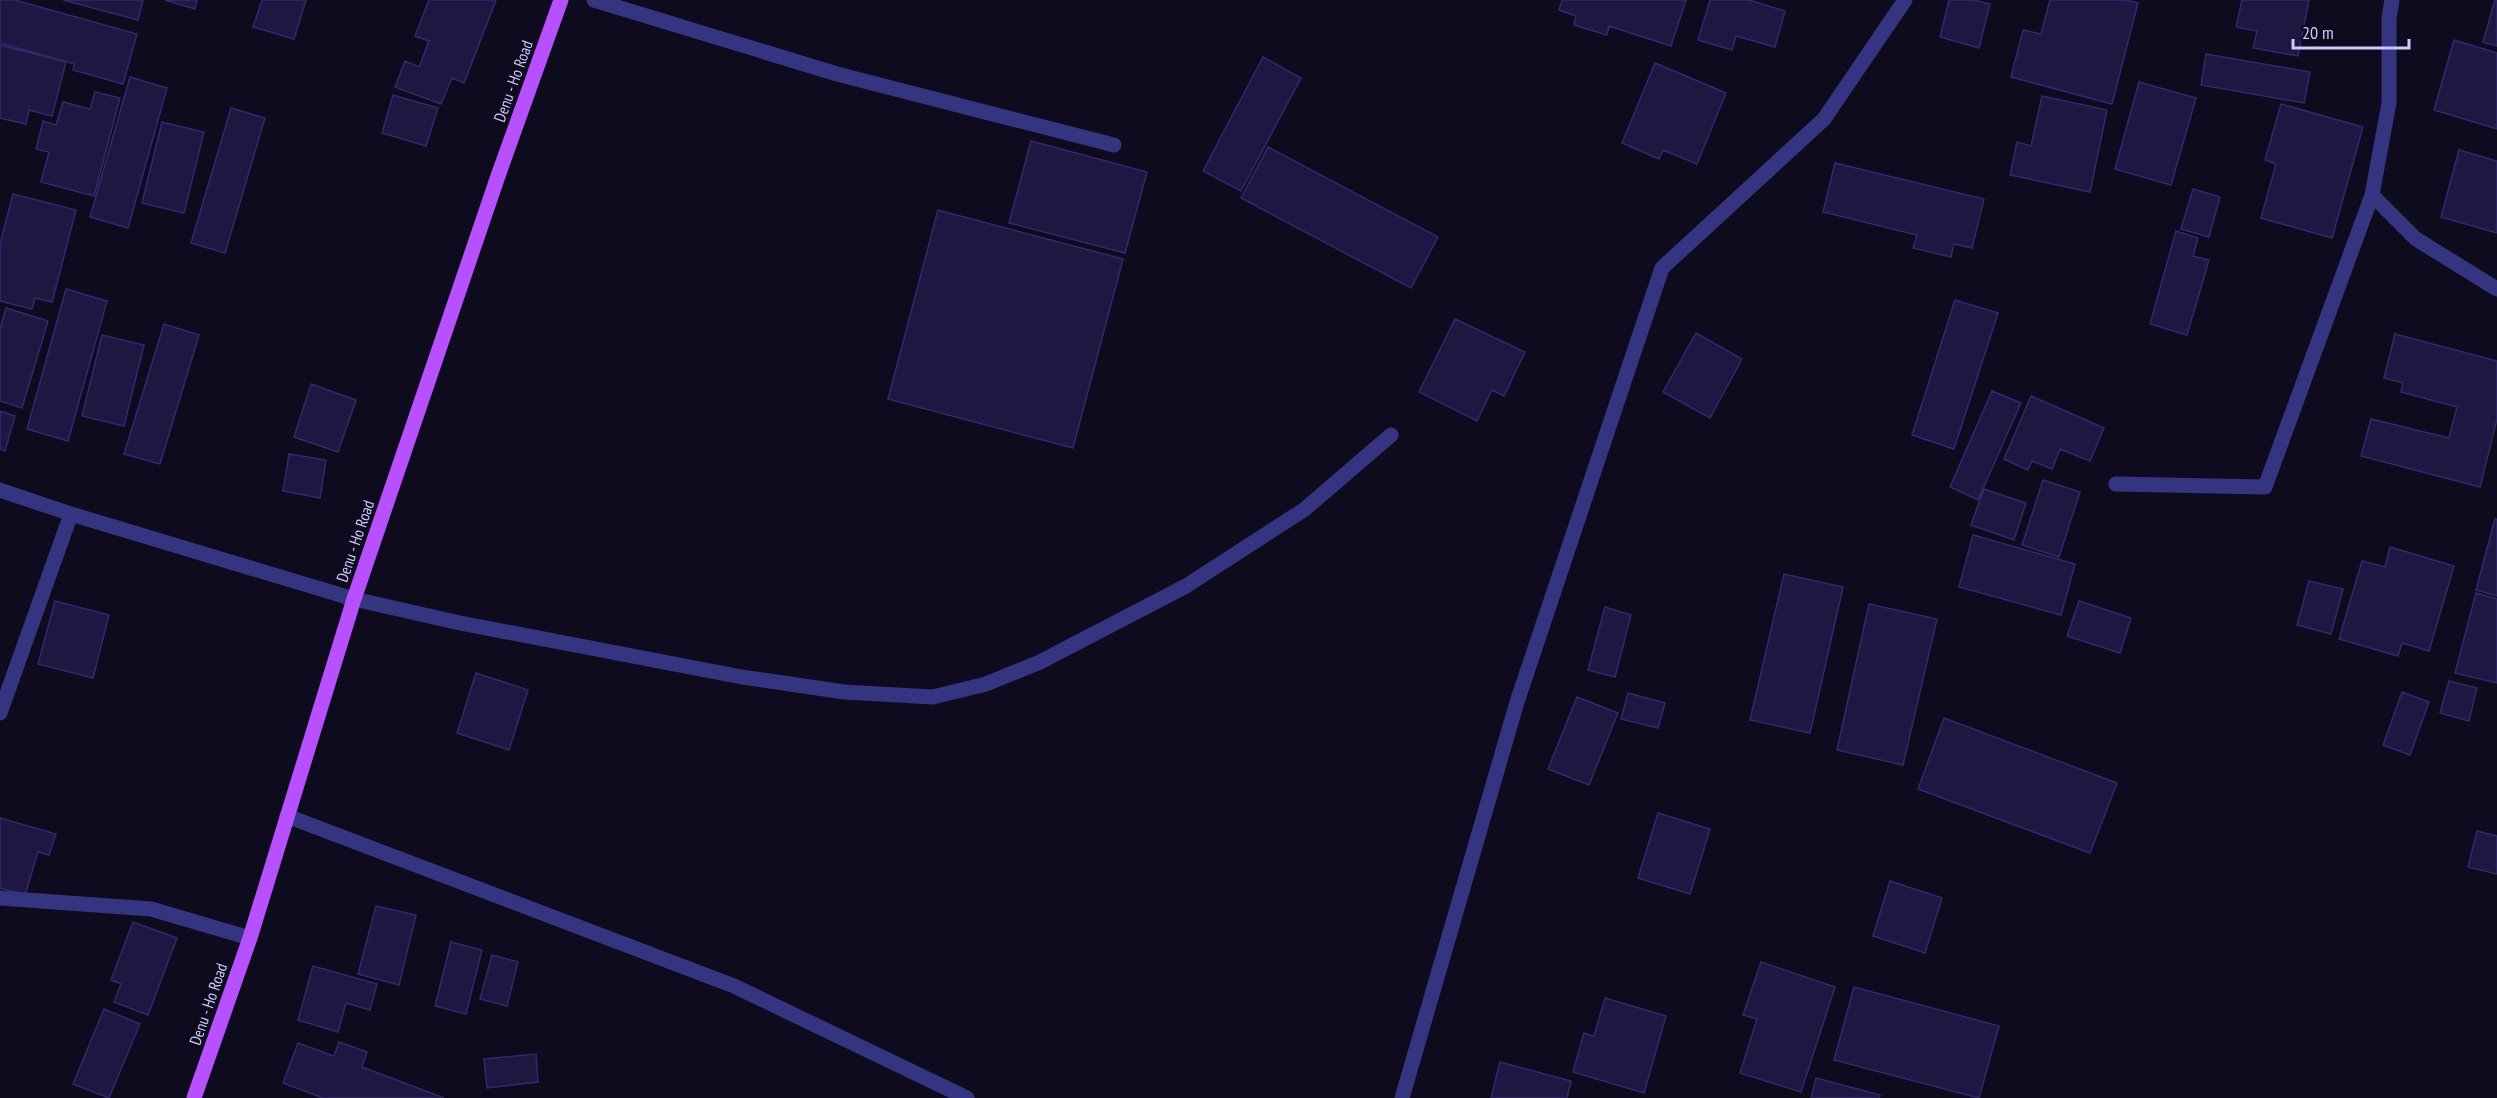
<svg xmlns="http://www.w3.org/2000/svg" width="2497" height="1098" viewBox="0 0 2497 1098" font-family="'PT Sans Narrow',sans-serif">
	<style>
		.building { fill: #1e1741; stroke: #33286e; stroke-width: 1.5 }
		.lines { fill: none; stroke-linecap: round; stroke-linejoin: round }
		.lane { stroke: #343480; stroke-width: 15 }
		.street { stroke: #343480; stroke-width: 15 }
		.primary { stroke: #b750ff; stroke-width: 15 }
		.labels { text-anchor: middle; stroke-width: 6; stroke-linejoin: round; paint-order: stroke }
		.street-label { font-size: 16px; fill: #cdc9ff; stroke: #0e0b1f }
	</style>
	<rect width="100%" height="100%" fill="#0e0b1f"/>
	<!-- building -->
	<path class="building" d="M 0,0 L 15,0 L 137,34 L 123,84 L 73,70 L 74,64 L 0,43 Z
		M 63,0 L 143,0 L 138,20 Z
		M 165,0 L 197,0 L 195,9 Z
		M 262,0 L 306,0 L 294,39 L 253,27 Z
		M 429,0 L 496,0 L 464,83 L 452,78 L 441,104 L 395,87 L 405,61 L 419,67 L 429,41 L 415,36 Z
		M 1562,0 L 1686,0 L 1671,46 L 1609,26 L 1607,35 L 1574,25 L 1576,16 L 1559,10 Z
		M 1710,0 L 1749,0 L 1785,11 L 1775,47 L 1736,36 L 1732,50 L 1698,40 Z
		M 1949,0 L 1973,0 L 1990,4 L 1979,48 L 1940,37 Z
		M 2050,0 L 2125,0 L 2138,3 L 2112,104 L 2011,77 L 2023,30 L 2041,34 Z
		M 2242,0 L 2309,0 L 2298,56 L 2253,48 L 2257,31 L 2236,27 Z
		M 2495,0 L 2497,0 L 2497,46 L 2483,42 Z
		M 2454,40 L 2497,53 L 2497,129 L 2434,110 Z
		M 0,45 L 66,62 L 52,116 L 29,110 L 26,124 L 0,118 Z
		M 2206,54 L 2310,72 L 2304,103 L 2201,85 Z
		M 1263,57 L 1301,78 L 1241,191 L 1203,171 Z
		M 1655,63 L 1726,93 L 1697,164 L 1663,150 L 1659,159 L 1622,143 Z
		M 130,77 L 167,88 L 128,228 L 90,217 Z
		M 2139,82 L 2196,98 L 2171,185 L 2115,169 Z
		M 95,92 L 120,98 L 94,196 L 41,182 L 49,152 L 36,149 L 43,121 L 56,125 L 63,102 L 90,109 Z
		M 393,95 L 438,108 L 426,146 L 382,133 Z
		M 2042,96 L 2107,110 L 2090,192 L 2010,175 L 2017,142 L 2031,146 Z
		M 2281,104 L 2363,127 L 2332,238 L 2261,218 L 2276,164 L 2265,160 Z
		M 231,108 L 265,118 L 225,253 L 191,243 Z
		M 162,122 L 204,132 L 184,213 L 142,203 Z
		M 1031,141 L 1147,172 L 1125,253 L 1009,223 Z
		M 1268,147 L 1438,237 L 1411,288 L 1241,198 Z
		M 2459,150 L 2497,161 L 2497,233 L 2441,217 Z
		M 1835,163 L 1984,199 L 1972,248 L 1954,244 L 1951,257 L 1913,248 L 1917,235 L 1823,212 Z
		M 2193,189 L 2220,197 L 2209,237 L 2181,229 Z
		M 13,194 L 76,210 L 52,302 L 35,298 L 32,309 L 0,301 L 0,244 Z
		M 938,210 L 1123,259 L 1073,448 L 888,399 Z
		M 2176,231 L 2198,238 L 2193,256 L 2209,260 L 2187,335 L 2150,324 Z
		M 66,289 L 107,301 L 68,441 L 27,429 Z
		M 1955,300 L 1998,313 L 1954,449 L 1912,435 Z
		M 6,308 L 48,321 L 22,408 L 0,401 L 0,329 Z
		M 1455,319 L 1525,352 L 1504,396 L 1492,390 L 1477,421 L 1419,392 Z
		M 164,324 L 199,335 L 160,464 L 124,454 Z
		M 1696,333 L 1742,359 L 1710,418 L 1663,392 Z
		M 2395,334 L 2497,361 L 2497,419 L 2480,487 L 2361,456 L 2371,419 L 2449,438 L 2457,407 L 2401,392 L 2403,383 L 2384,378 Z
		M 102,335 L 144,345 L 124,426 L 82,416 Z
		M 311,384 L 356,400 L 338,452 L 294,437 Z
		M 1992,391 L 2021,403 L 1978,500 L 1950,487 Z
		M 2031,396 L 2104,428 L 2090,461 L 2060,449 L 2052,469 L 2032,461 L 2028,470 L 2004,459 Z
		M 0,411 L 15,416 L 5,451 L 0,449 Z
		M 289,454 L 326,460 L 320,498 L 283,491 Z
		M 2043,480 L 2080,492 L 2059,557 L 2022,545 Z
		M 1984,489 L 2026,503 L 2014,540 L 1971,525 Z
		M 2495,519 L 2497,519 L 2497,596 L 2476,590 Z
		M 1973,535 L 2075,564 L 2061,615 L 1959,587 Z
		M 2390,547 L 2454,566 L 2429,651 L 2402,643 L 2398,656 L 2339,639 L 2362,561 L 2385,567 Z
		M 1784,574 L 1843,587 L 1810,733 L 1750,720 Z
		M 2309,581 L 2343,589 L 2331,634 L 2297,625 Z
		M 2476,593 L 2497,599 L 2497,683 L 2455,673 Z
		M 55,601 L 109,615 L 93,678 L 38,664 Z
		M 2079,601 L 2131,618 L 2120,653 L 2067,636 Z
		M 1869,604 L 1937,619 L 1903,765 L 1837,750 Z
		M 1605,607 L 1631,615 L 1615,677 L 1588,670 Z
		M 476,673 L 528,690 L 509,750 L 457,733 Z
		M 2449,681 L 2477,688 L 2469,721 L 2440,713 Z
		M 2402,692 L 2429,702 L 2410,755 L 2383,745 Z
		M 1628,693 L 1665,703 L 1658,728 L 1621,719 Z
		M 1577,697 L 1618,713 L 1589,785 L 1548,769 Z
		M 1944,718 L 2117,783 L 2090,853 L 1918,789 Z
		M 1658,813 L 1710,829 L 1690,894 L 1638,878 Z
		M 0,818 L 56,834 L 49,855 L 38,852 L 25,895 L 0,888 Z
		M 2477,831 L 2497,836 L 2497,874 L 2468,867 Z
		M 1890,881 L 1942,898 L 1925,953 L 1873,936 Z
		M 376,906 L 416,915 L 399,985 L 358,974 Z
		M 133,922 L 177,938 L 148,1015 L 114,1002 L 121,984 L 111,980 Z
		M 451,942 L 482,950 L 466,1014 L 435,1006 Z
		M 492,955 L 518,962 L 507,1006 L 480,999 Z
		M 1761,962 L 1835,987 L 1801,1092 L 1740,1073 L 1757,1019 L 1743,1015 Z
		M 313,966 L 377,984 L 370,1010 L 346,1003 L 338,1032 L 298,1020 Z
		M 1854,987 L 1999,1026 L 1979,1098 L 1834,1060 Z
		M 1605,998 L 1666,1016 L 1644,1093 L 1573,1072 L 1584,1033 L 1594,1036 Z
		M 104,1009 L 140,1024 L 109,1098 L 73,1084 Z
		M 339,1042 L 367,1052 L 362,1067 L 444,1098 L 323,1098 L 283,1083 L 298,1043 L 334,1056 Z
		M 536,1054 L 538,1082 L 487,1088 L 484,1059 Z
		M 1500,1062 L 1571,1081 L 1567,1098 L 1491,1098 Z
		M 1816,1078 L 1880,1095 L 1879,1098 L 1811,1098 Z"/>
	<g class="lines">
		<!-- lane -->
		<path class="lane" d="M 594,0 L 837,74 L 1114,145"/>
		<!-- street -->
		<path class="street" d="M 2392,0 L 2389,18 L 2389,103 L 2372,195 L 2416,239 L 2497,289
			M 2116,484 L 2265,487 L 2372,195
			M 0,490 L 71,514 L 354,599 L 460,623 L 742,677 L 844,692 L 933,697 L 986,684 L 1040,662 L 1186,586 L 1305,509 L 1391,435
			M 0,713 L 71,514
			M 287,816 L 734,986 L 967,1098
			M 0,898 L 151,909 L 250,938
			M 1402,1098 L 1517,702 L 1662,268 L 1824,119 L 1905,0"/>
		<!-- primary -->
		<path class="primary" d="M 194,1098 L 250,938 L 354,599 L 498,176 L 561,0"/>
	</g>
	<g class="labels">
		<!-- street labels -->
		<g class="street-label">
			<text transform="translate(513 81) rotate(-70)" y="6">Denu - Ho Road</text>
			<text transform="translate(355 541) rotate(-71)" y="6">Denu - Ho Road</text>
			<text transform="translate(208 1004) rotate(-71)" y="6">Denu - Ho Road</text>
		</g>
	</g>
	<!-- scale -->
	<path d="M2293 39v9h116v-9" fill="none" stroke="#cdc9ff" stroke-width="3"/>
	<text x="2302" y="39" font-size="18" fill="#cdc9ff" stroke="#0e0b1f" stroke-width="4.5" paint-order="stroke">20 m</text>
</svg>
